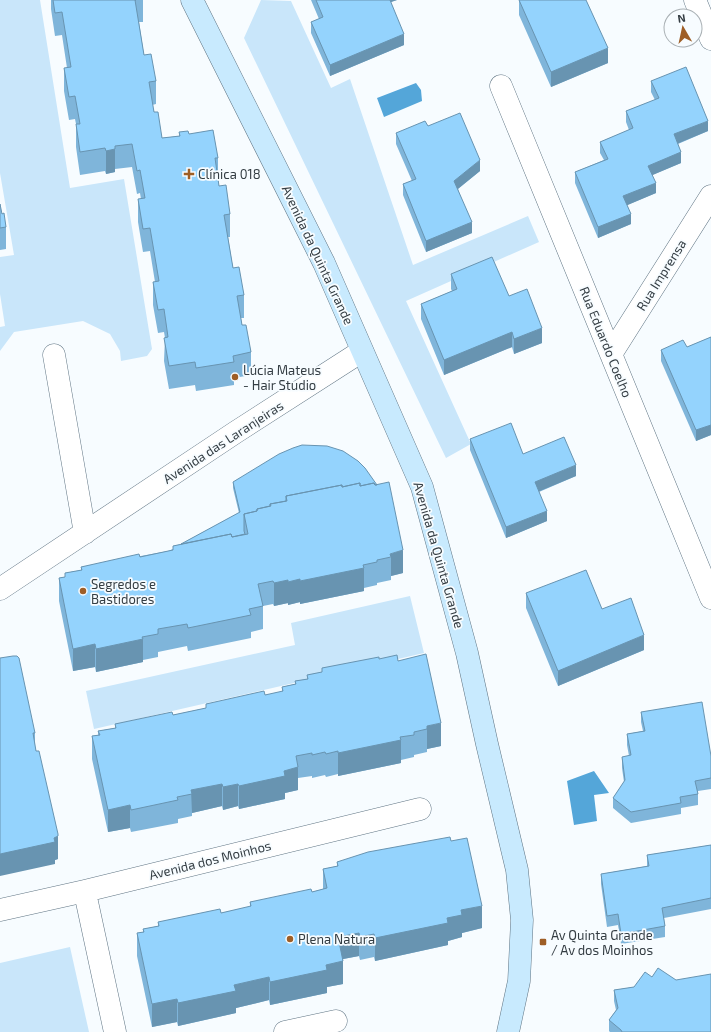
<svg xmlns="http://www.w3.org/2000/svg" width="711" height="1032" viewBox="0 0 711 1032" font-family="'Exo 2',sans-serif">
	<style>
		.green { fill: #c9e6fa }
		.water { fill: #54a6d9 }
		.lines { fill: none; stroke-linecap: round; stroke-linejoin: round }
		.street-casing { stroke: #607584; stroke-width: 23 }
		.secondary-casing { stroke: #607584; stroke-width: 23 }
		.street { stroke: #fff; stroke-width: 22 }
		.secondary { stroke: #c8eafe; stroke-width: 22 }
		.wall { fill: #7fb5da }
		.shaded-wall { fill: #6894b1 }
		.building { fill: #94d3fd; stroke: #6894b1 }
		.poi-dot { fill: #9e5e26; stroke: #f7fcff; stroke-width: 1.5 }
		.labels { text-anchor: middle; stroke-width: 3.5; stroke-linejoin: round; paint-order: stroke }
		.poi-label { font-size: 13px; fill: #343d43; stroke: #f7fcff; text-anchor: start }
		.street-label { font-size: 13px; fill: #343d43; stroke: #f7fcff }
	</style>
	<rect width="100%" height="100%" fill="#f7fcff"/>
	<!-- green -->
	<path class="green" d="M 0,0 L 40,0 L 70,188 L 124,179 L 152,349 L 147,356 L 121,361 L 120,351 L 110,334 L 83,321 L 14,332 L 0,351 L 0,327 L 5,326 L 0,294 L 0,257 L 14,255 L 0,173 Z
		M 261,0 L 291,1 L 331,88 L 350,79 L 413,265 L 528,216 L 539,242 L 406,301 L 471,444 L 446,458 L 244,38 Z
		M 410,596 L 424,653 L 94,729 L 86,691 L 295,645 L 291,623 Z
		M 70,947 L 89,1032 L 0,1032 L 0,963 Z"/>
	<!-- water -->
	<path class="water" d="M 416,83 L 421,90 L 422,101 L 384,117 L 377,98 Z
		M 594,771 L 609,793 L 594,795 L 597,821 L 574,825 L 567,781 Z"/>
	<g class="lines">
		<defs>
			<path id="street" d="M 695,0 L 711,39
				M 501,86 L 711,598
				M 611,354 L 711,196
				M 54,355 L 85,533
				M 0,589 L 236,432 L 362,351
				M 87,902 L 115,1032
				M 0,910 L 85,891 L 420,809
				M 285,1032 L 336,1021"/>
			<path id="secondary" d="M 192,0 L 324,263 L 422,487 L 467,653 L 487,744 L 517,870 L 522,920 L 519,981 L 508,1032"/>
		</defs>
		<!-- street casing -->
		<use href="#street" class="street-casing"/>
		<!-- secondary casing -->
		<use href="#secondary" class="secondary-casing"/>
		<!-- street -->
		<use href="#street" class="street"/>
		<!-- secondary -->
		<use href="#secondary" class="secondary"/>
	</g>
	<!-- wall -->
	<path class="wall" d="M 51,0 L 143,0 L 143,22 L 139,22 L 144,55 L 156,81 L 156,104 L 152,105 L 154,112 L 162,138 L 179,136 L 179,132 L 189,134 L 218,158 L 218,179 L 219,186 L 230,214 L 230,237 L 228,237 L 233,268 L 244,295 L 244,318 L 241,318 L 242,325 L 251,352 L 251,375 L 234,378 L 234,385 L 196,391 L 195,385 L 169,389 L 164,361 L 165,338 L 164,332 L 158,333 L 153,305 L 153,282 L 155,282 L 150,251 L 143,252 L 138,222 L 138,199 L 141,199 L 140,193 L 137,194 L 132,167 L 115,169 L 115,172 L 106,174 L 105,171 L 80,175 L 76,147 L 76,124 L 75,119 L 69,120 L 64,91 L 64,68 L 67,68 L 62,35 L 55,36 L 51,9 Z
		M 311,0 L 397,0 L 391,2 L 404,45 L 330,76 L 311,33 L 311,22 L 319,19 Z
		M 519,0 L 608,63 L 551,87 L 519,15 Z
		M 651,81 L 708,131 L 678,144 L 681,163 L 652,175 L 656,193 L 627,205 L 631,224 L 598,238 L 575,183 L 575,172 L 604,160 L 600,153 L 600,142 L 629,130 L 626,122 L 626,111 L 655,100 L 651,92 Z
		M 428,126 L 480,171 L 458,189 L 472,233 L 426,252 L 403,195 L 403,184 L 412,181 L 396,144 L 396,133 Z
		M 0,204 L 2,214 L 6,227 L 6,249 L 0,250 Z
		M 451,274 L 509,296 L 542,343 L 514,354 L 512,347 L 444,375 L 421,319 L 421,304 L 452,291 L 451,289 Z
		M 711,337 L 711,435 L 696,441 L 661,361 L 661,350 L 687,347 Z
		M 470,439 L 523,454 L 576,476 L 539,492 L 547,521 L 506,538 L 470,450 Z
		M 302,445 L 403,573 L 391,576 L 391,580 L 377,583 L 377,585 L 364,588 L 364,591 L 300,604 L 300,602 L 288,605 L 288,603 L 274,606 L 273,604 L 263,606 L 263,629 L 251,632 L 251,638 L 188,651 L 187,646 L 158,652 L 158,657 L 143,660 L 143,662 L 96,672 L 95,667 L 73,671 L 59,601 L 59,578 L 65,577 L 65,573 L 81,570 L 81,567 L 168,551 L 173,549 L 173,546 L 181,544 L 239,513 L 233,488 L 233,482 Z
		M 526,593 L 602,609 L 644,650 L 558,686 L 526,608 Z
		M 0,658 L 35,733 L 35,747 L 58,859 L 55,860 L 55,864 Z
		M 379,659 L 398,661 L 441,746 L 427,749 L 427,752 L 414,755 L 414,757 L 401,760 L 401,763 L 338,776 L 338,774 L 326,777 L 325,775 L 312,778 L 312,776 L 298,778 L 298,790 L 285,793 L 285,799 L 239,809 L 238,806 L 223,810 L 222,806 L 192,813 L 192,816 L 178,819 L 178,823 L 131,832 L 130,828 L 108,832 L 92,759 L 92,736 L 98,735 L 98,731 L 115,728 L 115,724 L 173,715 L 206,708 L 206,704 L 265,695 L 282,692 L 282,687 L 295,684 L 295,681 L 307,679 L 307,675 L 322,672 L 322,668 Z
		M 641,712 L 711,756 L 711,789 L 698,791 L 698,805 L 681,808 L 681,814 L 631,823 L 613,808 L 613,798 L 624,782 L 622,768 L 622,757 L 629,756 L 627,745 L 627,734 L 643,731 L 641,722 Z
		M 451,841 L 482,928 L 462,933 L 462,937 L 448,941 L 448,945 L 375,961 L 374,957 L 360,960 L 359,956 L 343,959 L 343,984 L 327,987 L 327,993 L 270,1005 L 269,1000 L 236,1008 L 236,1013 L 178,1026 L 177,1022 L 152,1027 L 137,956 L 137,933 L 143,932 L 143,929 L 158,926 L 158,922 L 221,913 L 250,907 L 250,902 L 312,892 L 323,889 L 323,869 L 337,866 L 337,862 Z
		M 711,845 L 711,909 L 664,918 L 665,926 L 665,937 L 621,944 L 618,925 L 607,927 L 601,884 L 601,874 L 647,866 L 647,855 Z
		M 652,977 L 676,980 L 711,1032 L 610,1032 L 609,1031 L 609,1020 L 616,1010 L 614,1001 L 614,990 L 634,987 Z"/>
	<!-- shaded-wall -->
	<path class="shaded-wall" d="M 388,0 L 397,0 L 388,3 Z
		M 404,34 L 404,45 L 330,76 L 330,65 Z
		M 608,48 L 608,63 L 551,87 L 551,72 Z
		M 708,121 L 708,131 L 674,145 L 674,134 Z
		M 115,149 L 115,172 L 106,174 L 106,151 Z
		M 681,152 L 681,163 L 648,177 L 648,166 Z
		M 480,160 L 480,171 L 454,192 L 454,181 Z
		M 656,183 L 656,193 L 623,207 L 623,196 Z
		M 631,214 L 631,224 L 598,238 L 598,227 Z
		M 472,222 L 472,233 L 426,252 L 426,241 Z
		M 542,328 L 542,343 L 514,354 L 514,339 Z
		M 512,332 L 512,347 L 444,375 L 444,360 Z
		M 711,425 L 711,435 L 696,441 L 696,430 Z
		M 576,465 L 576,476 L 535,493 L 535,482 Z
		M 547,511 L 547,521 L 506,538 L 506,527 Z
		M 403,550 L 403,573 L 391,576 L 391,557 L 390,554 Z
		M 364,568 L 364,591 L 300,604 L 300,581 Z
		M 300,579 L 300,602 L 288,605 L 288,582 Z
		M 288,580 L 288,603 L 274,606 L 274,583 Z
		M 644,635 L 644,650 L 558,686 L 558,671 Z
		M 143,639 L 143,662 L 96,672 L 96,649 Z
		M 95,644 L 95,667 L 73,671 L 73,649 Z
		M 441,723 L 441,746 L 427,749 L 427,726 Z
		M 401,740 L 401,763 L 338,776 L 338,753 Z
		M 298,767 L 298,790 L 285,793 L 285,799 L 239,809 L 239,786 L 284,771 Z
		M 222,784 L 222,806 L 192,813 L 191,790 Z
		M 238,784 L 238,806 L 223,810 L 223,787 Z
		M 130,805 L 130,828 L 108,832 L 108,810 Z
		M 58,836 L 58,859 L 55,860 L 55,864 L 0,876 L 0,854 Z
		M 482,906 L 482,928 L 462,933 L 462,937 L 448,941 L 448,945 L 375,961 L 375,938 L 447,918 L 461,910 Z
		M 359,933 L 359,956 L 338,960 L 338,937 Z
		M 343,961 L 343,984 L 327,987 L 327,993 L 270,1005 L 270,982 L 326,965 Z
		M 269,977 L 269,1000 L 236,1008 L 236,1013 L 178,1026 L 178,1003 L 234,985 Z
		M 177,999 L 177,1022 L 152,1027 L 152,1004 Z"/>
	<!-- building -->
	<path class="building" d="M 53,0 L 136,0 L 135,0 L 144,55 L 151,54 L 156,81 L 149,82 L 154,112 L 158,112 L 162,138 L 180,136 L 179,132 L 188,131 L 189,134 L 213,130 L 218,158 L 215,158 L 219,186 L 226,185 L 230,214 L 224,215 L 233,268 L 239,267 L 244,295 L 237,296 L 242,325 L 246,325 L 251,352 L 233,356 L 234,362 L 196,368 L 195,362 L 169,366 L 164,338 L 168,337 L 164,309 L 158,310 L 153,282 L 159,281 L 150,228 L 143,229 L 138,199 L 145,198 L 140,170 L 137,171 L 132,144 L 115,146 L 115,149 L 106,151 L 105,148 L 80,152 L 76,124 L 80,124 L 75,96 L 69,97 L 64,68 L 71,67 L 62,12 L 55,13 Z
		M 316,0 L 390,0 L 404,34 L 330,65 L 311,22 L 323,17 Z
		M 519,0 L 586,0 L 608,48 L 551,72 Z
		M 686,67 L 708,121 L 674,134 L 681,152 L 648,166 L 656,183 L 623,196 L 631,214 L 598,227 L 575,172 L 608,159 L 600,142 L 633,128 L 626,111 L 659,98 L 651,81 Z
		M 460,113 L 480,160 L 454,181 L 472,222 L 426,241 L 403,184 L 416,179 L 396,133 L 425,121 L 428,126 Z
		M 0,204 L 2,214 L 4,213 L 6,227 L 0,228 Z
		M 492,257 L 509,296 L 527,289 L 542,328 L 514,339 L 512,332 L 444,360 L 421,304 L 457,289 L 451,274 Z
		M 711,337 L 711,425 L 696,430 L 661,350 L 683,340 L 687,347 Z
		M 511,423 L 523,454 L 564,437 L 576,465 L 535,482 L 547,511 L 506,527 L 470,439 Z
		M 302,445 L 327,446 L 343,451 L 358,461 L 365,468 L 377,485 L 375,485 L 374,483 L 360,486 L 360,483 L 342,487 L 342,485 L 286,496 L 286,501 L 270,504 L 270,506 L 257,509 L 257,511 L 244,514 L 244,531 L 245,534 L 232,537 L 231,534 L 181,544 L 240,512 L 233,482 L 279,454 L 293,448 Z
		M 389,482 L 403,550 L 390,554 L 391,557 L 377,560 L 377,562 L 363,565 L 364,568 L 300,581 L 300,579 L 288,582 L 288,580 L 274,583 L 273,581 L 258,584 L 263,606 L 249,609 L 251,615 L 188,628 L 187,624 L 158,629 L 158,634 L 142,637 L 143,639 L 96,649 L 95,644 L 73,649 L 59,578 L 65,577 L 65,573 L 82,570 L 81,567 L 139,554 L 140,557 L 173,550 L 173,546 L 231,534 L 232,537 L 248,534 L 244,514 L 257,511 L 257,509 L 271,506 L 270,504 L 287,501 L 286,496 L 342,485 L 342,487 L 360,483 L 360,486 L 374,483 L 375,485 Z
		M 586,570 L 602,609 L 631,598 L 644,635 L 558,671 L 526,593 Z
		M 426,654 L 441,723 L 427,726 L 427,729 L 414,732 L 414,735 L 400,737 L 401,740 L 338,753 L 338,751 L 326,754 L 325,752 L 312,755 L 312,753 L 296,756 L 298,767 L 284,771 L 285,776 L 239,786 L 238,784 L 223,787 L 222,784 L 191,790 L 192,794 L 177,797 L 178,800 L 131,810 L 130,805 L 108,810 L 92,736 L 100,735 L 98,731 L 116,728 L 115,724 L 172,712 L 173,715 L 206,708 L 206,704 L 264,691 L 265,695 L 283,691 L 282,687 L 296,684 L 295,681 L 308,679 L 307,675 L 322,672 L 322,668 L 379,657 L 379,659 L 397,655 L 398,661 Z
		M 13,656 L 17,656 L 19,658 L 35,733 L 33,733 L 36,751 L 39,751 L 58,834 L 58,836 L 54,838 L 55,842 L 0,854 L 0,658 Z
		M 702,702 L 711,756 L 711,778 L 695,781 L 698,794 L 680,797 L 681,803 L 631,812 L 613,798 L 625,780 L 622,757 L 631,755 L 627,734 L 645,731 L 641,712 Z
		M 450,837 L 451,841 L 467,838 L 482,906 L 461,910 L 462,915 L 447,918 L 448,923 L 375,938 L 374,934 L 360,937 L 359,933 L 338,937 L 343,961 L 326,965 L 327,970 L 270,982 L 269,977 L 234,985 L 236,991 L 178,1003 L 177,999 L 152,1004 L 137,933 L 144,932 L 143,929 L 159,926 L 158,922 L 220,909 L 221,913 L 251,906 L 250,902 L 311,889 L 312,892 L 327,888 L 323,869 L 338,866 L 337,862 L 368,852 Z
		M 711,845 L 711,898 L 662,908 L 665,926 L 621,934 L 618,914 L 607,916 L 601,874 L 649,866 L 647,855 Z
		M 658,968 L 676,980 L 711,974 L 711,1032 L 622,1032 L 621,1030 L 609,1020 L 618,1008 L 614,990 L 634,987 L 645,972 L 652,977 Z"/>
	<!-- markers -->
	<g class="poi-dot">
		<path d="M187 168h4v4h4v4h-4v4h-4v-4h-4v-4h4z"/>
		<circle cx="235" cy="377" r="4"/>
		<circle cx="83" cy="591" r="4"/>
		<circle cx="290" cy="939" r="4"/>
		<rect x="539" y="938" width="8" height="8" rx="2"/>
	</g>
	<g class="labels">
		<!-- poi labels -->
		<g class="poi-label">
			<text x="198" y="179">Clínica 018</text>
			<text x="243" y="375">Lúcia Mateus<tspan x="243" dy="15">- Hair Studio</tspan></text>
			<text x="91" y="589">Segredos e<tspan x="91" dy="15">Bastidores</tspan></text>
			<text x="551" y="940">Av Quinta Grande<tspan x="551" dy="15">/ Av dos Moinhos</tspan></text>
			<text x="298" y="944">Plena Natura</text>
		</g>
		<!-- street labels -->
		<g class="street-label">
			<text transform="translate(318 255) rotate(65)" y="5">Avenida da Quinta Grande</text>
			<text transform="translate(661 275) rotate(-58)" y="5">Rua Imprensa</text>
			<text transform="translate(606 342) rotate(68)" y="5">Rua Eduardo Coelho</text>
			<text transform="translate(223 442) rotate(-33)" y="5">Avenida das Laranjeiras</text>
			<text transform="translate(439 555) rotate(74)" y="5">Avenida da Quinta Grande</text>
			<text transform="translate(210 860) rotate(-14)" y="5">Avenida dos Moinhos</text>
		</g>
	</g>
	<!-- north arrow -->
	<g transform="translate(683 28) rotate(351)"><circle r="19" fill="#f7fcff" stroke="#a9b0b4"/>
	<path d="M0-3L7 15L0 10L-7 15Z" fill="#9e5e26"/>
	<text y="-6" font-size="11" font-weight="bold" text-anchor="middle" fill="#343d43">N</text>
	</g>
</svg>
